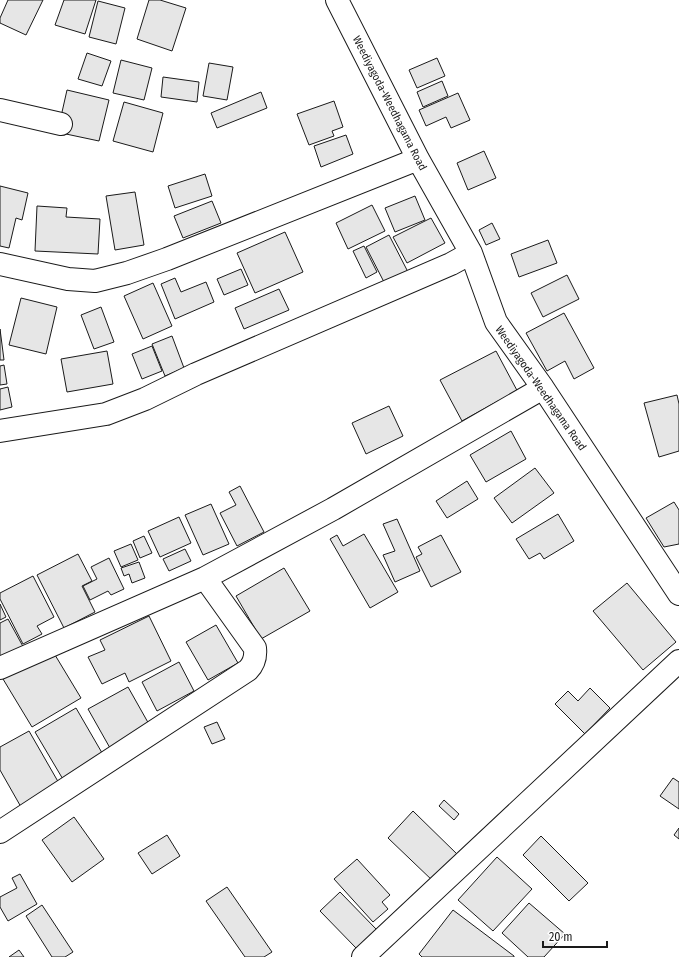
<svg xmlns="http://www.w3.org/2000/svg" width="679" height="957" viewBox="0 0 679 957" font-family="'Fira Sans Condensed',sans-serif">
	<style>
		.building { fill: #e6e6e6; stroke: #1a1a1a }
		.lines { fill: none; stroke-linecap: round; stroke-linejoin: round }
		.minor-casing { stroke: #1a1a1a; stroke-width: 24 }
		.minor { stroke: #fff; stroke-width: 22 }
		.labels { text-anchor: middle; stroke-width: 3; stroke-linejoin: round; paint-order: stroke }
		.street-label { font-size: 11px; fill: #1a1a1a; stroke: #fff }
	</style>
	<rect width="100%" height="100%" fill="#fff"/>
	<!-- building -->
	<path class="building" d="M 8,0 L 43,0 L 26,35 L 0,23 L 0,18 Z
		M 64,0 L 96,0 L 85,34 L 55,25 Z
		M 149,0 L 160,0 L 186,8 L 172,51 L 137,39 Z
		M 98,1 L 125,8 L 116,44 L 89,37 Z
		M 87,53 L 111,61 L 102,86 L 78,79 Z
		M 437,58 L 445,76 L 417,88 L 409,70 Z
		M 121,60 L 152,68 L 144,100 L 113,93 Z
		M 209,63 L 233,67 L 227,100 L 203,96 Z
		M 163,77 L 199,82 L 197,102 L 161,97 Z
		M 442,81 L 448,96 L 423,107 L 417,92 Z
		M 67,90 L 109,100 L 99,141 L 66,134 L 69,123 L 60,121 Z
		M 261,92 L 267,108 L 217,128 L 211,113 Z
		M 458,93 L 470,120 L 451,128 L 446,117 L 426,126 L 419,110 Z
		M 334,101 L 343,127 L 332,131 L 334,136 L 309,145 L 297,114 Z
		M 124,102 L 163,113 L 153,152 L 113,141 Z
		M 346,135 L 353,154 L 321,167 L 314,146 Z
		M 484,151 L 496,178 L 468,190 L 457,163 Z
		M 205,174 L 212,196 L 175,208 L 168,186 Z
		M 0,186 L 28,193 L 22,220 L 16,218 L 9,248 L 0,246 Z
		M 135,192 L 144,245 L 115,250 L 106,196 Z
		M 415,196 L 425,220 L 395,232 L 385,208 Z
		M 212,201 L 221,223 L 183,238 L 174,216 Z
		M 372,205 L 385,231 L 348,249 L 336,223 Z
		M 37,206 L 67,208 L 66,217 L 100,219 L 98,254 L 35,251 Z
		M 431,218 L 445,243 L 407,263 L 393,237 Z
		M 492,223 L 500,239 L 486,245 L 479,230 Z
		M 285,232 L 303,272 L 255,293 L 237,253 Z
		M 389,235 L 408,272 L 385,284 L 366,247 Z
		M 548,240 L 557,263 L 519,277 L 511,254 Z
		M 364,246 L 377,272 L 366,278 L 353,251 Z
		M 241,269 L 248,285 L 224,295 L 217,279 Z
		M 567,275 L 579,299 L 543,317 L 531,293 Z
		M 175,278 L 181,292 L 206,282 L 214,302 L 175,319 L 161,284 Z
		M 153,283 L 172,326 L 143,339 L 124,296 Z
		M 279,289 L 289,310 L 244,329 L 235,308 Z
		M 21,298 L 57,307 L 46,354 L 9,345 Z
		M 101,307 L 114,342 L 94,349 L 81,315 Z
		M 564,313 L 594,368 L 574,379 L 565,361 L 547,371 L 526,333 Z
		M 0,329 L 4,360 L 0,360 Z
		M 172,336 L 184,368 L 165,376 L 152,344 Z
		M 152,346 L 162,371 L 142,379 L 132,354 Z
		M 107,351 L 113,384 L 67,392 L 61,359 Z
		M 496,351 L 520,396 L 498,401 L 462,421 L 440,380 Z
		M 4,365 L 7,384 L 0,385 L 0,366 Z
		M 8,387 L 12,407 L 0,410 L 0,389 Z
		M 677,395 L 679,404 L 679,451 L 659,457 L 644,403 Z
		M 389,406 L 403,436 L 366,454 L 352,423 Z
		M 511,431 L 526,459 L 486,482 L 470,455 Z
		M 535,468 L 554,493 L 512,523 L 494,498 Z
		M 467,481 L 478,499 L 447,518 L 436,501 Z
		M 240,486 L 264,532 L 237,546 L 220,513 L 236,505 L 229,492 Z
		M 674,502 L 679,510 L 679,544 L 664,547 L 646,518 Z
		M 211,504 L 229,544 L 203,555 L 185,515 Z
		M 558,514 L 574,541 L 544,559 L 540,553 L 529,559 L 516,539 Z
		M 179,517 L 191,543 L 160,557 L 148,531 Z
		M 397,519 L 420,571 L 395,582 L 383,555 L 395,551 L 383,524 Z
		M 364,534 L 398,592 L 370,608 L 330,539 L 337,535 L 343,546 Z
		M 441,535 L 461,572 L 431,587 L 416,557 L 422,554 L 418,547 Z
		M 144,536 L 152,553 L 140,558 L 133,541 Z
		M 131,544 L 138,560 L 121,567 L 114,551 Z
		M 185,549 L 191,561 L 169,571 L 163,559 Z
		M 78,554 L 92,581 L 82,586 L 95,612 L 64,628 L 37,575 Z
		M 109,558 L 124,589 L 111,595 L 108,591 L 90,600 L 83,586 L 97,579 L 91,567 Z
		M 139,562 L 145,578 L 132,583 L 129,574 L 124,576 L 121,568 Z
		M 284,568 L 310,611 L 261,639 L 236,596 Z
		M 33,576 L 54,617 L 37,626 L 42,634 L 23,644 L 0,599 L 0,593 Z
		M 627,583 L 676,642 L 643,670 L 593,611 Z
		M 0,604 L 6,617 L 0,620 Z
		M 149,616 L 171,661 L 129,682 L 125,673 L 102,684 L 88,657 L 105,650 L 100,640 Z
		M 8,619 L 26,652 L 0,666 L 0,623 Z
		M 216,625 L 238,663 L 208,680 L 186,642 Z
		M 52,650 L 81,698 L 32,727 L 3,679 Z
		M 179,662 L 194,691 L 157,711 L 142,682 Z
		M 128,687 L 150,726 L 110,748 L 88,709 Z
		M 590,688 L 610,708 L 585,734 L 555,704 L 568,691 L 578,701 Z
		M 76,708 L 105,758 L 64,781 L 35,732 Z
		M 217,722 L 225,739 L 212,744 L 204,727 Z
		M 29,731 L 60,785 L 21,807 L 0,770 L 0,747 Z
		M 673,778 L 679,782 L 679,809 L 660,796 Z
		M 444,800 L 459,814 L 454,820 L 439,806 Z
		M 413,811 L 459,856 L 434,882 L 388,838 Z
		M 74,817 L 104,859 L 72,882 L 42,840 Z
		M 679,828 L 679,839 L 674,835 Z
		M 167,835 L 180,856 L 152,874 L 138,853 Z
		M 541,836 L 588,883 L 569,901 L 523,855 Z
		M 497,857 L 532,889 L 493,931 L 458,900 Z
		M 357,859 L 390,895 L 382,902 L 388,909 L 373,922 L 334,879 Z
		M 20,874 L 37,904 L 8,921 L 0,907 L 0,897 L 17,888 L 12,878 Z
		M 227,887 L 272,952 L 264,957 L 245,957 L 206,901 Z
		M 340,892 L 377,930 L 357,949 L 320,911 Z
		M 529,903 L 565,934 L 544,957 L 528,957 L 502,933 Z
		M 42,905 L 73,952 L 65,957 L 52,957 L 26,916 Z
		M 453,910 L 514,956 L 514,957 L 422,957 L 419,954 Z
		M 19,950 L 24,957 L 9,957 Z"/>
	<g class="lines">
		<defs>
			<path id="minor" d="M 337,0 L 418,159 L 471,253 L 496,322 L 543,388 L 679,594
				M 0,110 L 61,124
				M 0,264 L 68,279 L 95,281 L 127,273 L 167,259 L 418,159
				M 0,431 L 106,414 L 145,399 L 196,374 L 451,264 L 471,253
				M 0,668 L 205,578 L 333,509 L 543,388
				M 0,832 L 248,670 C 254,664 256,657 255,648 L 205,578
				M 363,957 L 679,661"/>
		</defs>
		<!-- minor casing -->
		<use href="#minor" class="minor-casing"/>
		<!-- minor -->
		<use href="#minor" class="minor"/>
	</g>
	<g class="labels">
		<!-- street labels -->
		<g class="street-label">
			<text transform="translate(390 103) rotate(63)" y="4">Weediyagoda-Weedhagama Road</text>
			<text transform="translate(541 388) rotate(55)" y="4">Weediyagoda-Weedhagama Road</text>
		</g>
	</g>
	<!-- scale -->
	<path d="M543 941v6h64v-6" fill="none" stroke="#1a1a1a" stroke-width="2"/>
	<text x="549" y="941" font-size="12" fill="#1a1a1a" stroke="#ffffff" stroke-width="3" paint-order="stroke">20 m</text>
</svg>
